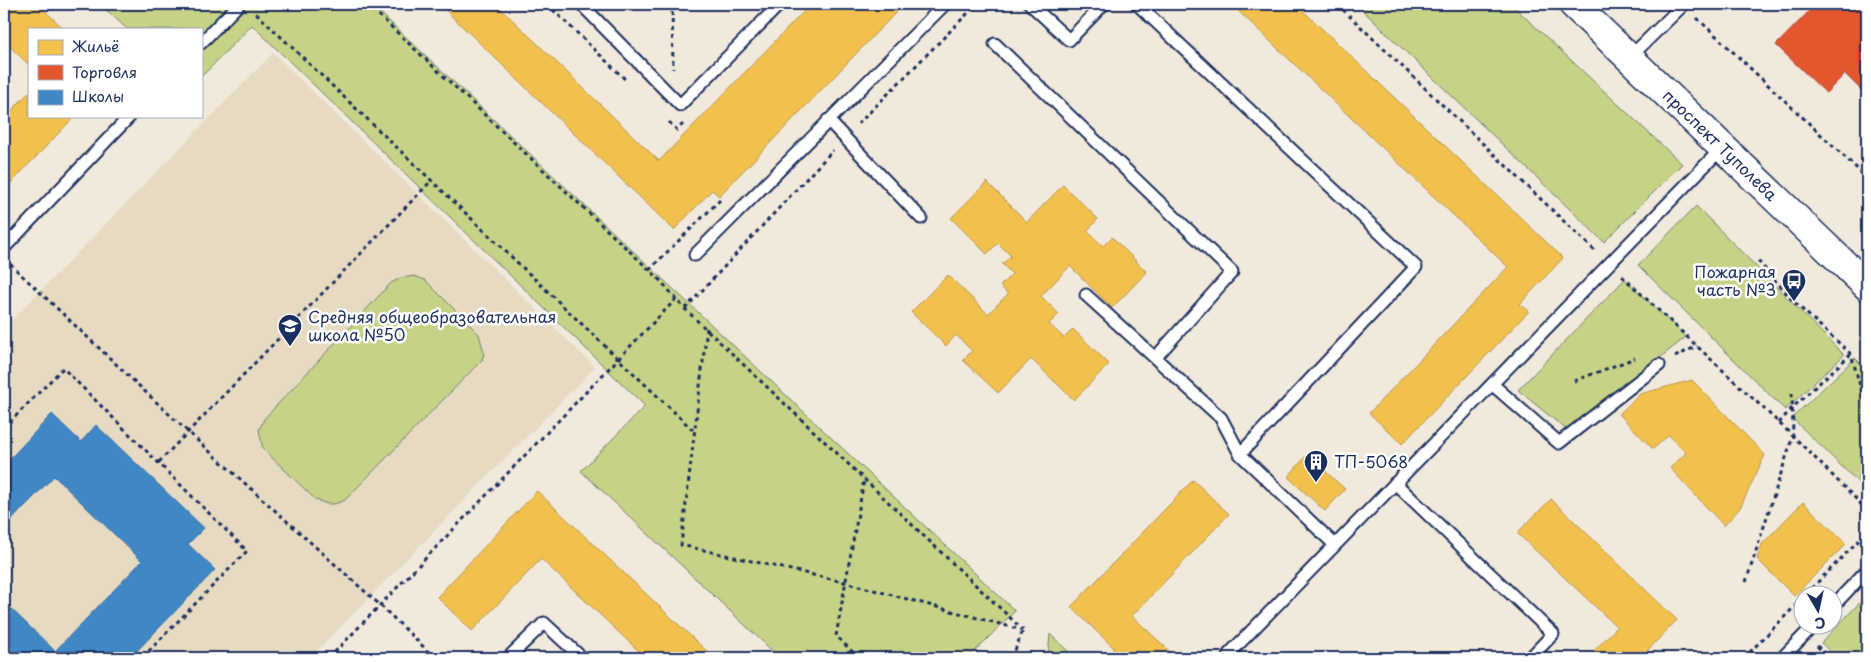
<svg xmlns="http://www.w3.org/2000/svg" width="1871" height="662" viewBox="0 0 1871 662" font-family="'Playpen Sans',sans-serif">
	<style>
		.built { fill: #e7dac2 }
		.green { fill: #c6d386; stroke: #708172 }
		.homes { fill: #f2c14e; stroke: #b29553 }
		.shops { fill: #e4572e; stroke: #a84b3c }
		.schools { fill: #3f88c5; stroke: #346da6 }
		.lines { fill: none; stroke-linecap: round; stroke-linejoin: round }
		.service-casing { stroke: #1b2f5e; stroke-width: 15 }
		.secondary-casing { stroke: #1b2f5e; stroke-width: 31 }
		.path { stroke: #1b2f5e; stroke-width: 3; stroke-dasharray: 4 4; stroke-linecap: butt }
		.service { stroke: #fff; stroke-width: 11 }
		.secondary { stroke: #fff; stroke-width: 28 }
		.labels { text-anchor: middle; stroke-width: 5; stroke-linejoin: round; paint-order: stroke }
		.street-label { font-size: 16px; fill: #1b2f5e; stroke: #fff }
		.poi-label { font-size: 16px; fill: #1b2f5e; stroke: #fff; text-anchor: start }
	</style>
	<rect width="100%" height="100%" fill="#f1e9db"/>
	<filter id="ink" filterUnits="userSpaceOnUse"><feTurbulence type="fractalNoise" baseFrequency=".02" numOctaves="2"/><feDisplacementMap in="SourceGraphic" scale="10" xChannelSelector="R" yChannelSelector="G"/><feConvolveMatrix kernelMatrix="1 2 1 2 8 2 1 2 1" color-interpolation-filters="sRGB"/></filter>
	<g filter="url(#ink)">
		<!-- built -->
		<path class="built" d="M 273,53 L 595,367 L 310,658 L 4,658 L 4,328 Z"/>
		<!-- green -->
		<path class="green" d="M 100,4 L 371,4 L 1015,611 L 968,658 L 780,658 L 581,471 L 645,406 L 252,25 L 201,77 L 201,29 L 127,29 Z
			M 1356,4 L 1511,4 L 1682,164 L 1604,242 Z
			M 1696,206 L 1844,355 L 1785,410 L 1638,265 Z
			M 414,276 L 425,280 L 479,334 L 484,353 L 482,360 L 345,500 C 333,506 326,505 315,499 L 263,449 L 259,430 L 264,419 L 391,283 L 401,278 Z
			M 1625,279 L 1686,337 L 1568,431 L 1518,390 Z
			M 1855,358 L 1867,370 L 1867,491 L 1792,418 Z
			M 1867,595 L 1867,658 L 1837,658 L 1821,643 Z
			M 1050,634 L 1075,658 L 1048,658 Z"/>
		<!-- homes -->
		<path class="homes" d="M 4,4 L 38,4 L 64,29 L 29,29 L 29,65 L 4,41 Z
			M 439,4 L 496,4 L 659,161 L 811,4 L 904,4 L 719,196 L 712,190 L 674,230 Z
			M 1231,4 L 1296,4 L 1563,258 L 1520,304 L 1529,311 L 1402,444 L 1369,413 L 1508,267 Z
			M 29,92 L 29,116 L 75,116 L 10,184 L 4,178 L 4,119 Z
			M 987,182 L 1027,222 L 1063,185 L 1098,219 L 1087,231 L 1103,246 L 1112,237 L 1147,272 L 1112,308 L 1070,266 L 1041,296 L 1059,314 L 1049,324 L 1064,338 L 1073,329 L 1109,364 L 1074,400 L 1031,359 L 998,393 L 963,360 L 972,351 L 956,335 L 946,346 L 911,312 L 948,275 L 988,314 L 1008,294 L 1000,286 L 1012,274 L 1002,264 L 1011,256 L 998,243 L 987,254 L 951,218 Z
			M 1692,380 L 1765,455 L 1740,508 L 1724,526 L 1670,468 L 1686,453 L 1669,435 L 1653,449 L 1619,414 L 1640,394 Z
			M 1307,455 L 1345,489 L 1325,511 L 1288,477 Z
			M 1193,480 L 1229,514 L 1132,616 L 1177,658 L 1109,658 L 1107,656 L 1114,648 L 1071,607 Z
			M 537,491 L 714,658 L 646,658 L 541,559 L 472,631 L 437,597 Z
			M 1551,499 L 1677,620 L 1640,658 L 1587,658 L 1617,627 L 1517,533 Z
			M 1803,502 L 1846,544 L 1794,596 L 1757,559 L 1762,544 Z"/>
		<!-- shops -->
		<path class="shops" d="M 1816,4 L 1867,4 L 1867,96 L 1845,74 L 1826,93 L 1776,45 Z"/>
		<!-- schools -->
		<path class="schools" d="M 52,414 L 81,442 L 96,425 L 204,528 L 188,544 L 215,570 L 130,658 L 4,658 L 4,602 L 55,651 L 142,561 L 54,476 L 4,528 L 4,465 Z"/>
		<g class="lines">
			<defs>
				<path id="service" d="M 581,4 L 680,105 L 780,4
					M 1030,4 L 1069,40 L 1104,4
					M 1137,4 L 1416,267 L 1240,454
					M 201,43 L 239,4
					M 995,44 L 1232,272 L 1156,357
					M 1629,58 L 1684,4
					M 828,120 L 921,218
					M 4,248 L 130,116
					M 695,255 L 945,4
					M 1086,295 L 1221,418 L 1240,454 L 1335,545
					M 1492,384 L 1559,443 L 1659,365
					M 1395,483 L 1553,634 L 1530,658
					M 1834,605 L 1867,570
					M 508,658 L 544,623 L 582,658
					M 1234,658 L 1229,654 L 1723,147
					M 1782,658 L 1815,624"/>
				<path id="secondary" d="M 1573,4 L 1867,286"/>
			</defs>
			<!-- service casing -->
			<use href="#service" class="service-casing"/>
			<!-- secondary casing -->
			<use href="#secondary" class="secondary-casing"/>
			<!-- path -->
			<path class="path" d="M 367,4 L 658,278 L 685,309 L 1023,630
				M 547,4 L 627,81
				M 672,4 L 673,69
				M 1337,4 L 1595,251
				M 256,13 L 695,432
				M 1697,18 L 1867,178
				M 669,122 L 677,130 L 683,124
				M 858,124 L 977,4
				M 1758,261 L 1794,302 L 1851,354 L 1867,410
				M 10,264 L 188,432 L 380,605 L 435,658
				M 649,270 L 720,200
				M 1622,276 L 1793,436 L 1867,510
				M 685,309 L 833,150
				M 707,328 L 681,545 L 844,582 L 1022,630
				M 1675,357 L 1697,346
				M 1574,381 L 1635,358
				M 1779,423 L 1792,408 L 1851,354
				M 4,428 L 63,368 L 247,551 L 142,658
				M 159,462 L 432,180
				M 1746,582 L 1793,436 L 1792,391
				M 1806,594 L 1867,532
				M 1817,646 L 1829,658
				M 329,658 L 677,298
				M 859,658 L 836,636 L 864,480
				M 1012,658 L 1023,630
				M 1744,658 L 1804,597"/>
			<!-- service -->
			<use href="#service" class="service"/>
			<!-- secondary -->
			<use href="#secondary" class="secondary"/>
		</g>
	</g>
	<!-- icons -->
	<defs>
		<symbol id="bus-pin" viewBox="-11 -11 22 30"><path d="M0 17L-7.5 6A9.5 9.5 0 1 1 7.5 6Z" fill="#1b2f5e" stroke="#fff"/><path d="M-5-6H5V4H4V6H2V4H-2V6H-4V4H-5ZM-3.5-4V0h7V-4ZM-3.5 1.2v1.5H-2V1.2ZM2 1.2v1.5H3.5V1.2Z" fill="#fff"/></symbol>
		<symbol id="school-pin" viewBox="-11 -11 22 30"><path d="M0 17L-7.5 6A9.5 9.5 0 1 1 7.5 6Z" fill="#1b2f5e" stroke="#fff"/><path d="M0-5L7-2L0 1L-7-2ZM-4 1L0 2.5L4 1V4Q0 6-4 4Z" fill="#fff"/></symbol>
		<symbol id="building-pin" viewBox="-11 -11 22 30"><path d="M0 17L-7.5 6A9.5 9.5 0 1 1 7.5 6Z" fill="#1b2f5e" stroke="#fff"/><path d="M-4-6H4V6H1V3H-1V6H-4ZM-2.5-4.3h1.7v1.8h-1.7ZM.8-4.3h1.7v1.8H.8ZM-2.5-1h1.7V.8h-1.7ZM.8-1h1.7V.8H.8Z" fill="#fff"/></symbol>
	</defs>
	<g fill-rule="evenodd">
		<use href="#bus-pin" x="1780" y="267" width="28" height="38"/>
		<use href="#school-pin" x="276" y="312" width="28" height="38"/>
		<use href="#building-pin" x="1302" y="448" width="28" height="38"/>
	</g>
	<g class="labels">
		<!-- street labels -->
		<g class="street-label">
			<text transform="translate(1720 145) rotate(44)" y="6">проспект Туполева</text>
		</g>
		<!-- poi labels -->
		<g class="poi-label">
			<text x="1776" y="278" text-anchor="end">Пожарная<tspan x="1776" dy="18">часть №3</tspan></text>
			<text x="308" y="323">Средняя общеобразовательная<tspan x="308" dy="18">школа №50</tspan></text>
			<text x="1334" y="468">ТП-5068</text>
		</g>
	</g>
	<!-- margin -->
	<rect width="1871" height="662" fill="none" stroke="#fff" stroke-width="20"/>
	<rect x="10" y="10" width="1851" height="642" fill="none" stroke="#1b2f5e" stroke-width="2" filter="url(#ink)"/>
	<!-- legend -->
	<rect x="28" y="28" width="175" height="90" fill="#ffffff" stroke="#a4acbf"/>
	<rect x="38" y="40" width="25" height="15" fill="#f2c14e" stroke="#a4acbf"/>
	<text x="72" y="52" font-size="15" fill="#1b2f5e">Жильё</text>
	<rect x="38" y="65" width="25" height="15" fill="#e4572e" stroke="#a4acbf"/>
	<text x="72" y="78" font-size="15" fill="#1b2f5e">Торговля</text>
	<rect x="38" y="90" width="25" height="15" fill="#3f88c5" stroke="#a4acbf"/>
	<text x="72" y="102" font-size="15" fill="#1b2f5e">Школы</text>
	<!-- north arrow -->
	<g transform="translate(1818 610) rotate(171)"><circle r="24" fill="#ffffff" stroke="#a4acbf"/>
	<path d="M0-4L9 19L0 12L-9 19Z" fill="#1b2f5e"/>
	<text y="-8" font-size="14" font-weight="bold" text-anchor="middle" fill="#1b2f5e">С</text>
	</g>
</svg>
